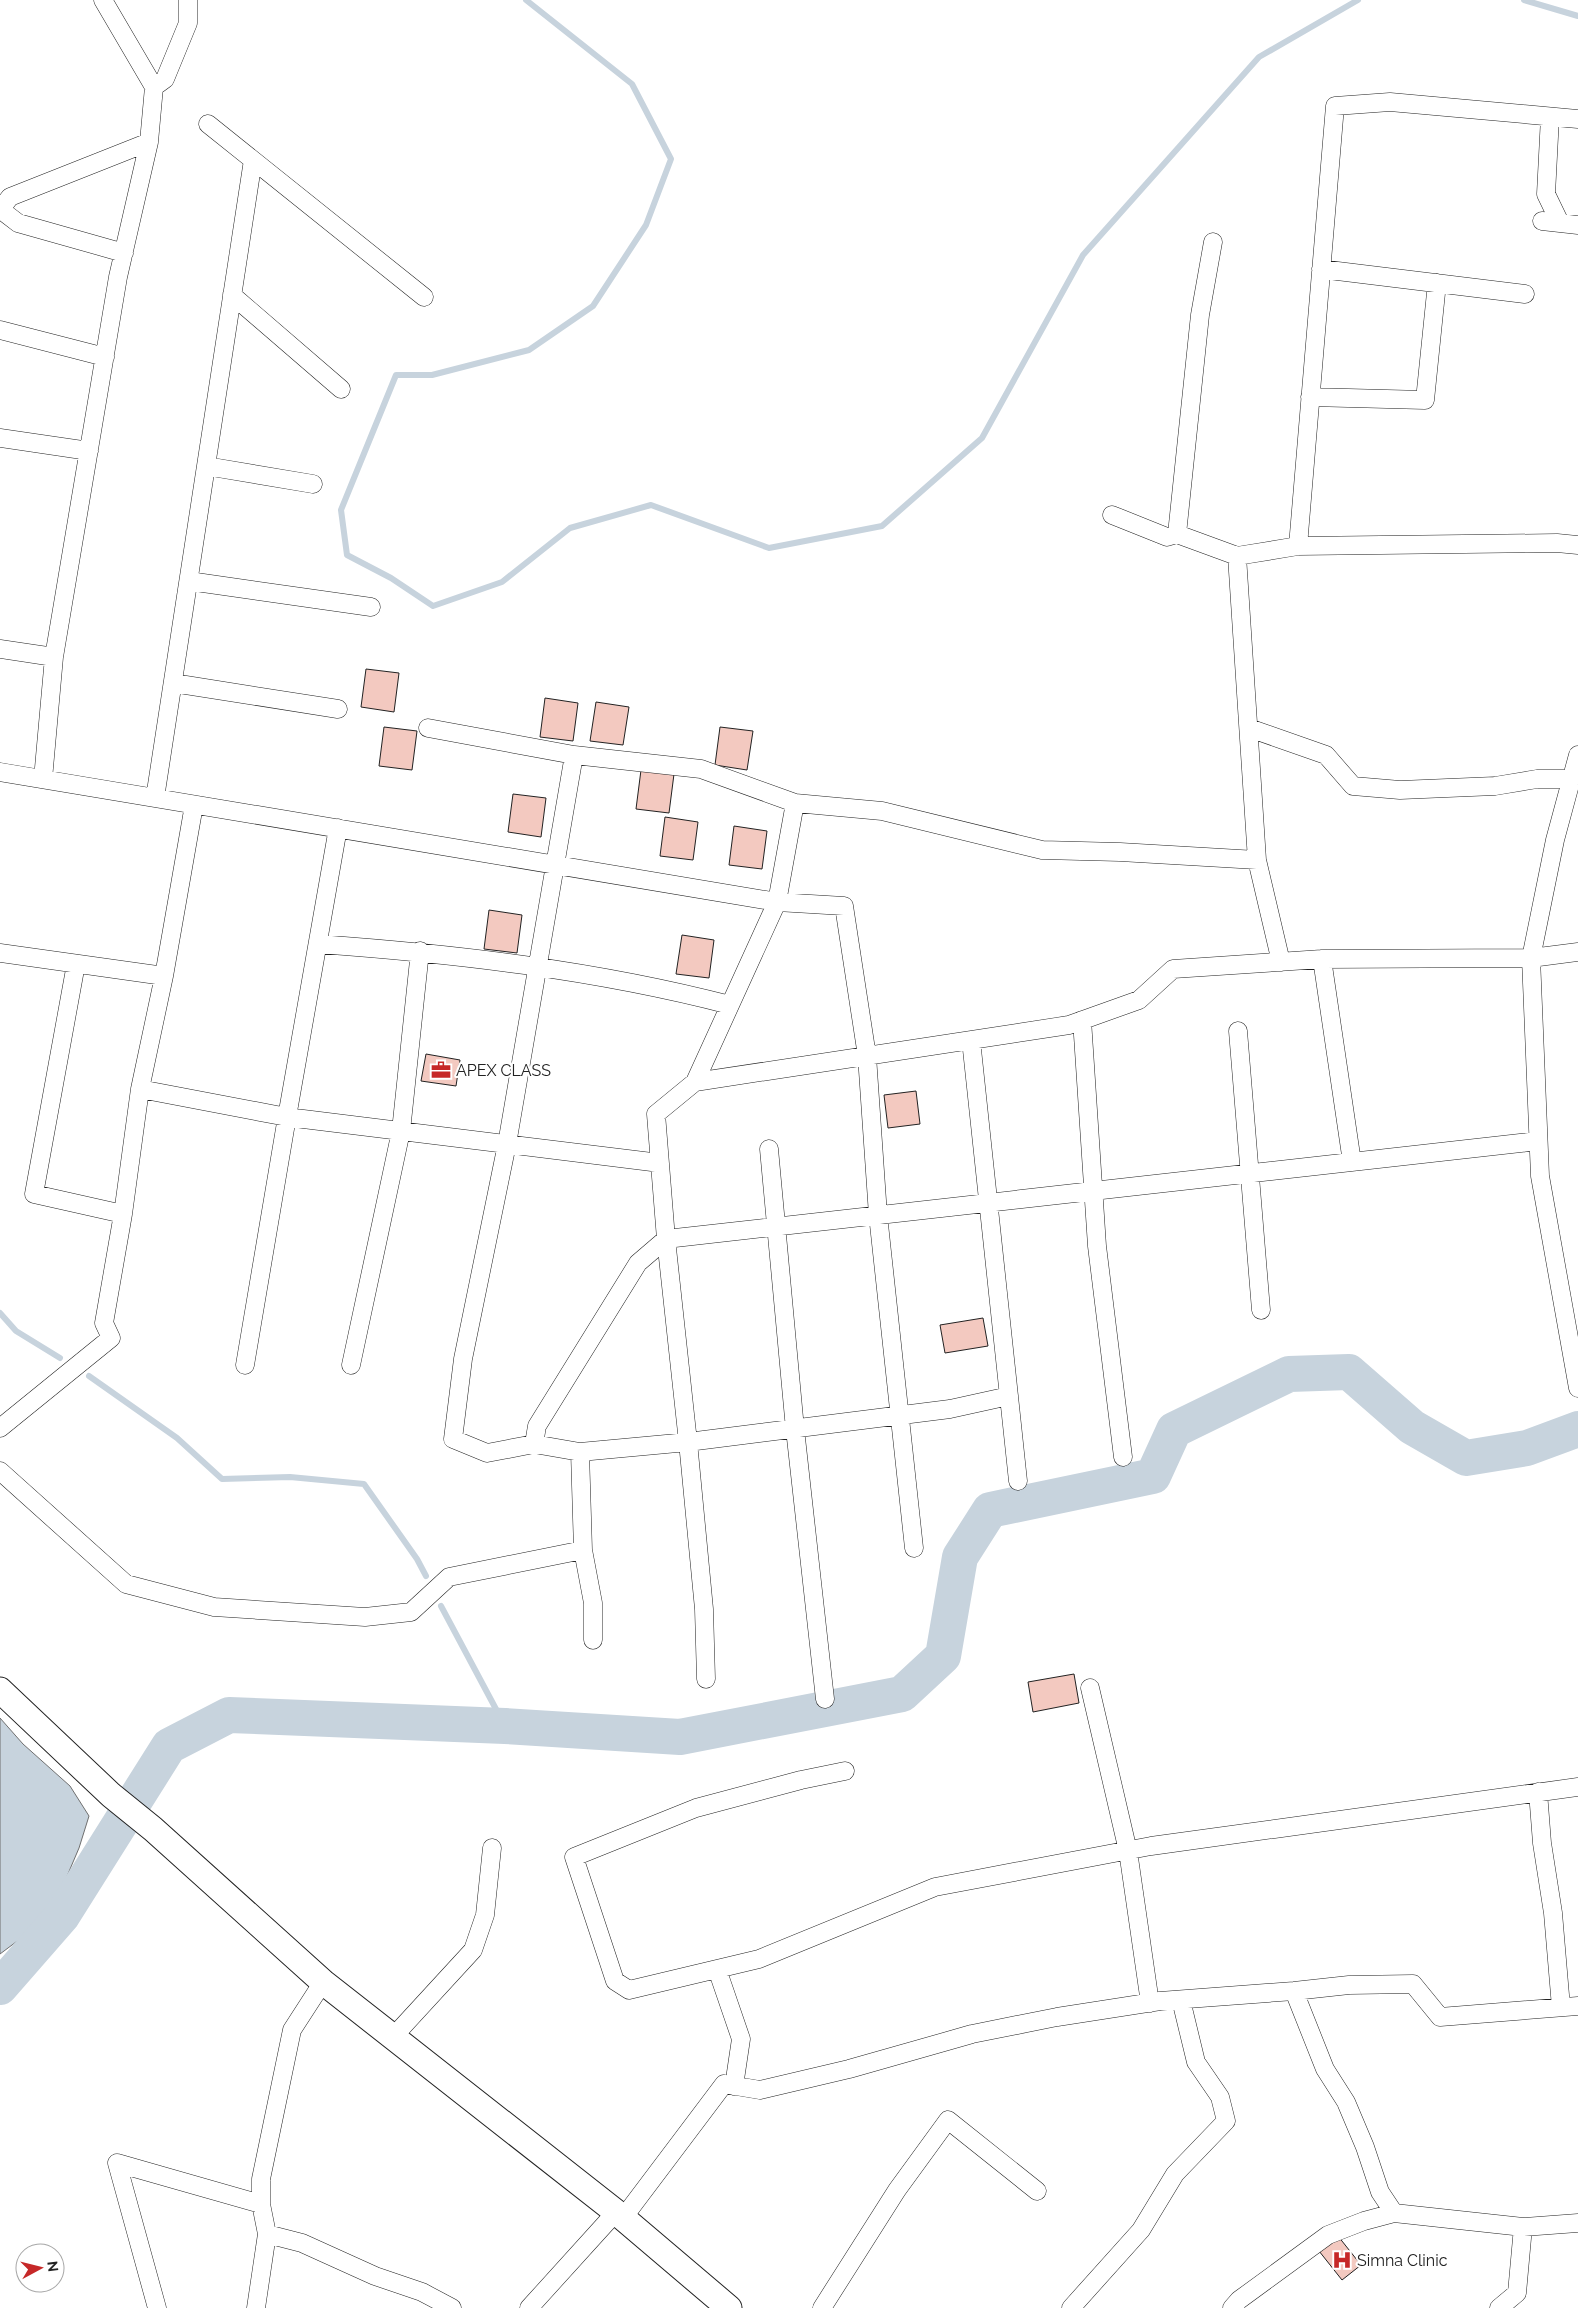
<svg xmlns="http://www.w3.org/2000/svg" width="1578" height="2308" viewBox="0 0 1578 2308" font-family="Raleway,sans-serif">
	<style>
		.water { fill: #c7d3dd; stroke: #6f6f6f }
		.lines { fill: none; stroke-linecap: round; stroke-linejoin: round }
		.stream { stroke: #c7d3dd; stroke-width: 6 }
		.river { stroke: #c7d3dd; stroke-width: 36 }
		.building { fill: #f3c9c0; stroke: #222 }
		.street-casing { stroke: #222; stroke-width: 19 }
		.secondary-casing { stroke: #222; stroke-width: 27 }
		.street { stroke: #fff; stroke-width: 18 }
		.secondary { stroke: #fff; stroke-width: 25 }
		.labels { text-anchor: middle; stroke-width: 4; stroke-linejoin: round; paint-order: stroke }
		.poi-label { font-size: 16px; fill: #222; stroke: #fff; text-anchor: start }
	</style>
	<rect width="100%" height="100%" fill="#fff"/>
	<!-- water -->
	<path class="water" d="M 0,1718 L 23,1744 L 70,1786 L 89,1816 L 79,1848 L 62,1888 L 32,1930 L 0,1954 Z"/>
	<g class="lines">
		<!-- stream -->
		<path class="stream" d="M 526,0 L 632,84 L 671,159 L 646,225 L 593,306 L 529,350 L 432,375 L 396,375 L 341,510 L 347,555 L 391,578 L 433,606 L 502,582 L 570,528 L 651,505 L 769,548 L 882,526 L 982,438 L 1083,255 L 1259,57 L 1358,0
			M 1524,0 L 1578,16
			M 0,1313 L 16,1331 L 60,1358
			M 89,1376 L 177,1438 L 222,1479 L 290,1477 L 364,1484 L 417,1559 L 426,1576
			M 441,1606 L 505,1726"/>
		<!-- river -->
		<path class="river" d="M 0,1987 L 62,1916 L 169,1746 L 229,1715 L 505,1726 L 680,1737 L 902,1694 L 943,1656 L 960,1557 L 990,1510 L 1153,1476 L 1174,1430 L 1289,1374 L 1349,1372 L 1412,1427 L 1466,1458 L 1527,1448 L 1578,1429"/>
	</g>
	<!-- building -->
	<path class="building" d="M 366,669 L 399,673 L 394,712 L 361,707 Z
		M 545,698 L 578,703 L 573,741 L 540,737 Z
		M 596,702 L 629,707 L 623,745 L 590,741 Z
		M 384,727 L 417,731 L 412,770 L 379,766 Z
		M 720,727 L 753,731 L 747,770 L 715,765 Z
		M 641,770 L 674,774 L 669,813 L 636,809 Z
		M 513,794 L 546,798 L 541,837 L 508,832 Z
		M 665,817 L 698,822 L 693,860 L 660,856 Z
		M 734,826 L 767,831 L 762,869 L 729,865 Z
		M 489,910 L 522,915 L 517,953 L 484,949 Z
		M 682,935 L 714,940 L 709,978 L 676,974 Z
		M 426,1054 L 460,1060 L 456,1086 L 421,1081 Z
		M 916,1091 L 920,1124 L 888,1128 L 884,1095 Z
		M 983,1318 L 988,1346 L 945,1353 L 940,1325 Z
		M 1074,1674 L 1079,1703 L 1033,1712 L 1028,1682 Z
		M 1338,2236 L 1361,2265 L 1342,2280 L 1319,2251 Z"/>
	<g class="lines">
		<defs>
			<path id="street" d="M 154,87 L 165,79 L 188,23 L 188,0
				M 1550,117 L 1546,194 L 1560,223
				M 1578,119 L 1390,102 L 1335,106 L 1298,546 L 1557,543 L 1578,545
				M 208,124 L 424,297
				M 0,210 L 10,197 L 149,142 L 154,87 L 103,0
				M 1,210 L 18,223 L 124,253
				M 1542,221 L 1578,225
				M 1321,269 L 1525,294
				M 232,295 L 341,389
				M 0,330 L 105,357
				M 1310,397 L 1425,400 L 1437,283
				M 0,438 L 89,451
				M 206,466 L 313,484
				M 1112,515 L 1167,537 L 1177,534 L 1237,556
				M 1177,534 L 1200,315 L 1213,242
				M 189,581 L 371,607
				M 0,649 L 54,657
				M 173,683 L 338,709
				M 428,728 L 574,755
				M 1249,728 L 1326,755 L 1353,786 L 1400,790 L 1495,786 L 1537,779 L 1571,779
				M 1578,755 L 1555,840 L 1531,958 L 1540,1176 L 1578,1388
				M 0,772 L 777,902 L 695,1082
				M 43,779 L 54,657 L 118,277 L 149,142
				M 155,798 L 253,160
				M 795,803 L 777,902 L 844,906 L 867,1056 L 878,1215 L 914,1548
				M 338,828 L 287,1117 L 660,1163
				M 318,944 C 456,954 595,970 730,1005
				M 0,953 L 164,976
				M 1322,959 L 1352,1162
				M 1281,962 L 1257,860 L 1237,556 L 1298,546
				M 76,964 L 34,1194 L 123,1214
				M 1082,1020 L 1097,1246 L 1123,1457
				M 1238,1031 L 1261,1310
				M 971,1040 L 1018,1481
				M 140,1089 L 287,1117 L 245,1365
				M 769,1149 L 795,1429 L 825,1699
				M 351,1365 L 401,1131 L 420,951
				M 1009,1396 L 950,1409 L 688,1442 L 666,1239 L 656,1114 L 695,1082 L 1069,1025 L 1139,1000 L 1173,969 L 1322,959 L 1531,958 L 1578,952
				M 0,1428 L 111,1338 L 104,1323 L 123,1214 L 140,1089 L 164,976 L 194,805
				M 534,1444 L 537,1426 L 638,1263 L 666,1239 L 1538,1141
				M 580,1452 L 583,1550 L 593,1603 L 593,1640
				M 0,1471 L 126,1584 L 214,1607 L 365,1617 L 411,1612 L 449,1577 L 583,1550
				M 706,1679 L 704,1609 L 688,1442 L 580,1452 L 534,1444 L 487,1453 L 453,1439 L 463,1359 L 507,1144 L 574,755 L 701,769 L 795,803 L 882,811 L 1042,850 L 1120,852 L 1257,860
				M 1090,1688 L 1128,1851 L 1150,2003
				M 845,1771 L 801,1780 L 696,1808 L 574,1857 L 615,1981 L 629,1990 L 759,1959 L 935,1887 L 1151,1846 L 1578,1787
				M 1538,1792 L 1542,1843 L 1553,1913 L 1561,2007
				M 717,1969 L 741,2039 L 734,2086
				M 1294,1991 L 1325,2069 L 1346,2102 L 1365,2147 L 1380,2192 L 1394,2213 L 1523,2227 L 1578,2223
				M 393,2037 L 473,1950 L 485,1915 L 492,1848
				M 623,2218 L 724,2084 L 760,2090 L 849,2069 L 972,2034 L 1057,2017 L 1160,2001 L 1294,1991 L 1349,1985 L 1413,1984 L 1440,2017 L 1578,2006
				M 267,2234 L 302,2243 L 375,2276 L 422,2292 L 452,2308
				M 157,2308 L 117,2163 L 261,2204
				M 256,2308 L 267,2234 L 261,2204 L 261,2179 L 292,2030 L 323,1982
				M 529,2308 L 616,2212
				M 822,2308 L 897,2190 L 948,2120 L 1037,2191
				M 1071,2308 L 1141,2230 L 1175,2174 L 1226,2121 L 1220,2097 L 1196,2062 L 1181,2000
				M 1232,2308 L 1239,2300 L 1328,2235 L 1364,2221 L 1394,2213
				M 1499,2308 L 1517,2293 L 1523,2227"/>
			<path id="secondary" d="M 0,1690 L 111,1795 L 153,1829 L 323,1982 L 616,2212 L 729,2308"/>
		</defs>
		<!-- street casing -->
		<use href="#street" class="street-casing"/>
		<!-- secondary casing -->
		<use href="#secondary" class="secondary-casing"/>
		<!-- street -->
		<use href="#street" class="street"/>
		<!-- secondary -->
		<use href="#secondary" class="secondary"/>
	</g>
	<!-- icons -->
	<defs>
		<symbol id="office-bare" viewBox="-9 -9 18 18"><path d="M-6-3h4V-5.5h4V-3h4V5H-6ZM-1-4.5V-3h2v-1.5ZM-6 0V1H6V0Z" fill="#c62828" stroke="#fff" stroke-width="2.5" paint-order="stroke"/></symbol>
		<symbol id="hospital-bare" viewBox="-9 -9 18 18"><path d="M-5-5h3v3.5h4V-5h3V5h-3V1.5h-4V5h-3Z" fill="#c62828" stroke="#fff" stroke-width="2.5" paint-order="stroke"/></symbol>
	</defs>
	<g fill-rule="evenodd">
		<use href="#office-bare" x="427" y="1056" width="28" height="28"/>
		<use href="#hospital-bare" x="1328" y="2246" width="28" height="28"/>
	</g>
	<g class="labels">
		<!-- poi labels -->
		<g class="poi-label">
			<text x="456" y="1076">APEX CLASS</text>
			<text x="1357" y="2266">Simna Clinic</text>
		</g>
	</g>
	<!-- north arrow -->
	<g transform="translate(40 2268) rotate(83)"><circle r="24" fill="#ffffff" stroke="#a7a7a7"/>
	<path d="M0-4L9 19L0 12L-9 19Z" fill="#c62828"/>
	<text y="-8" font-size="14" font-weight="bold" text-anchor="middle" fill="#222222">N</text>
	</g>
</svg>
